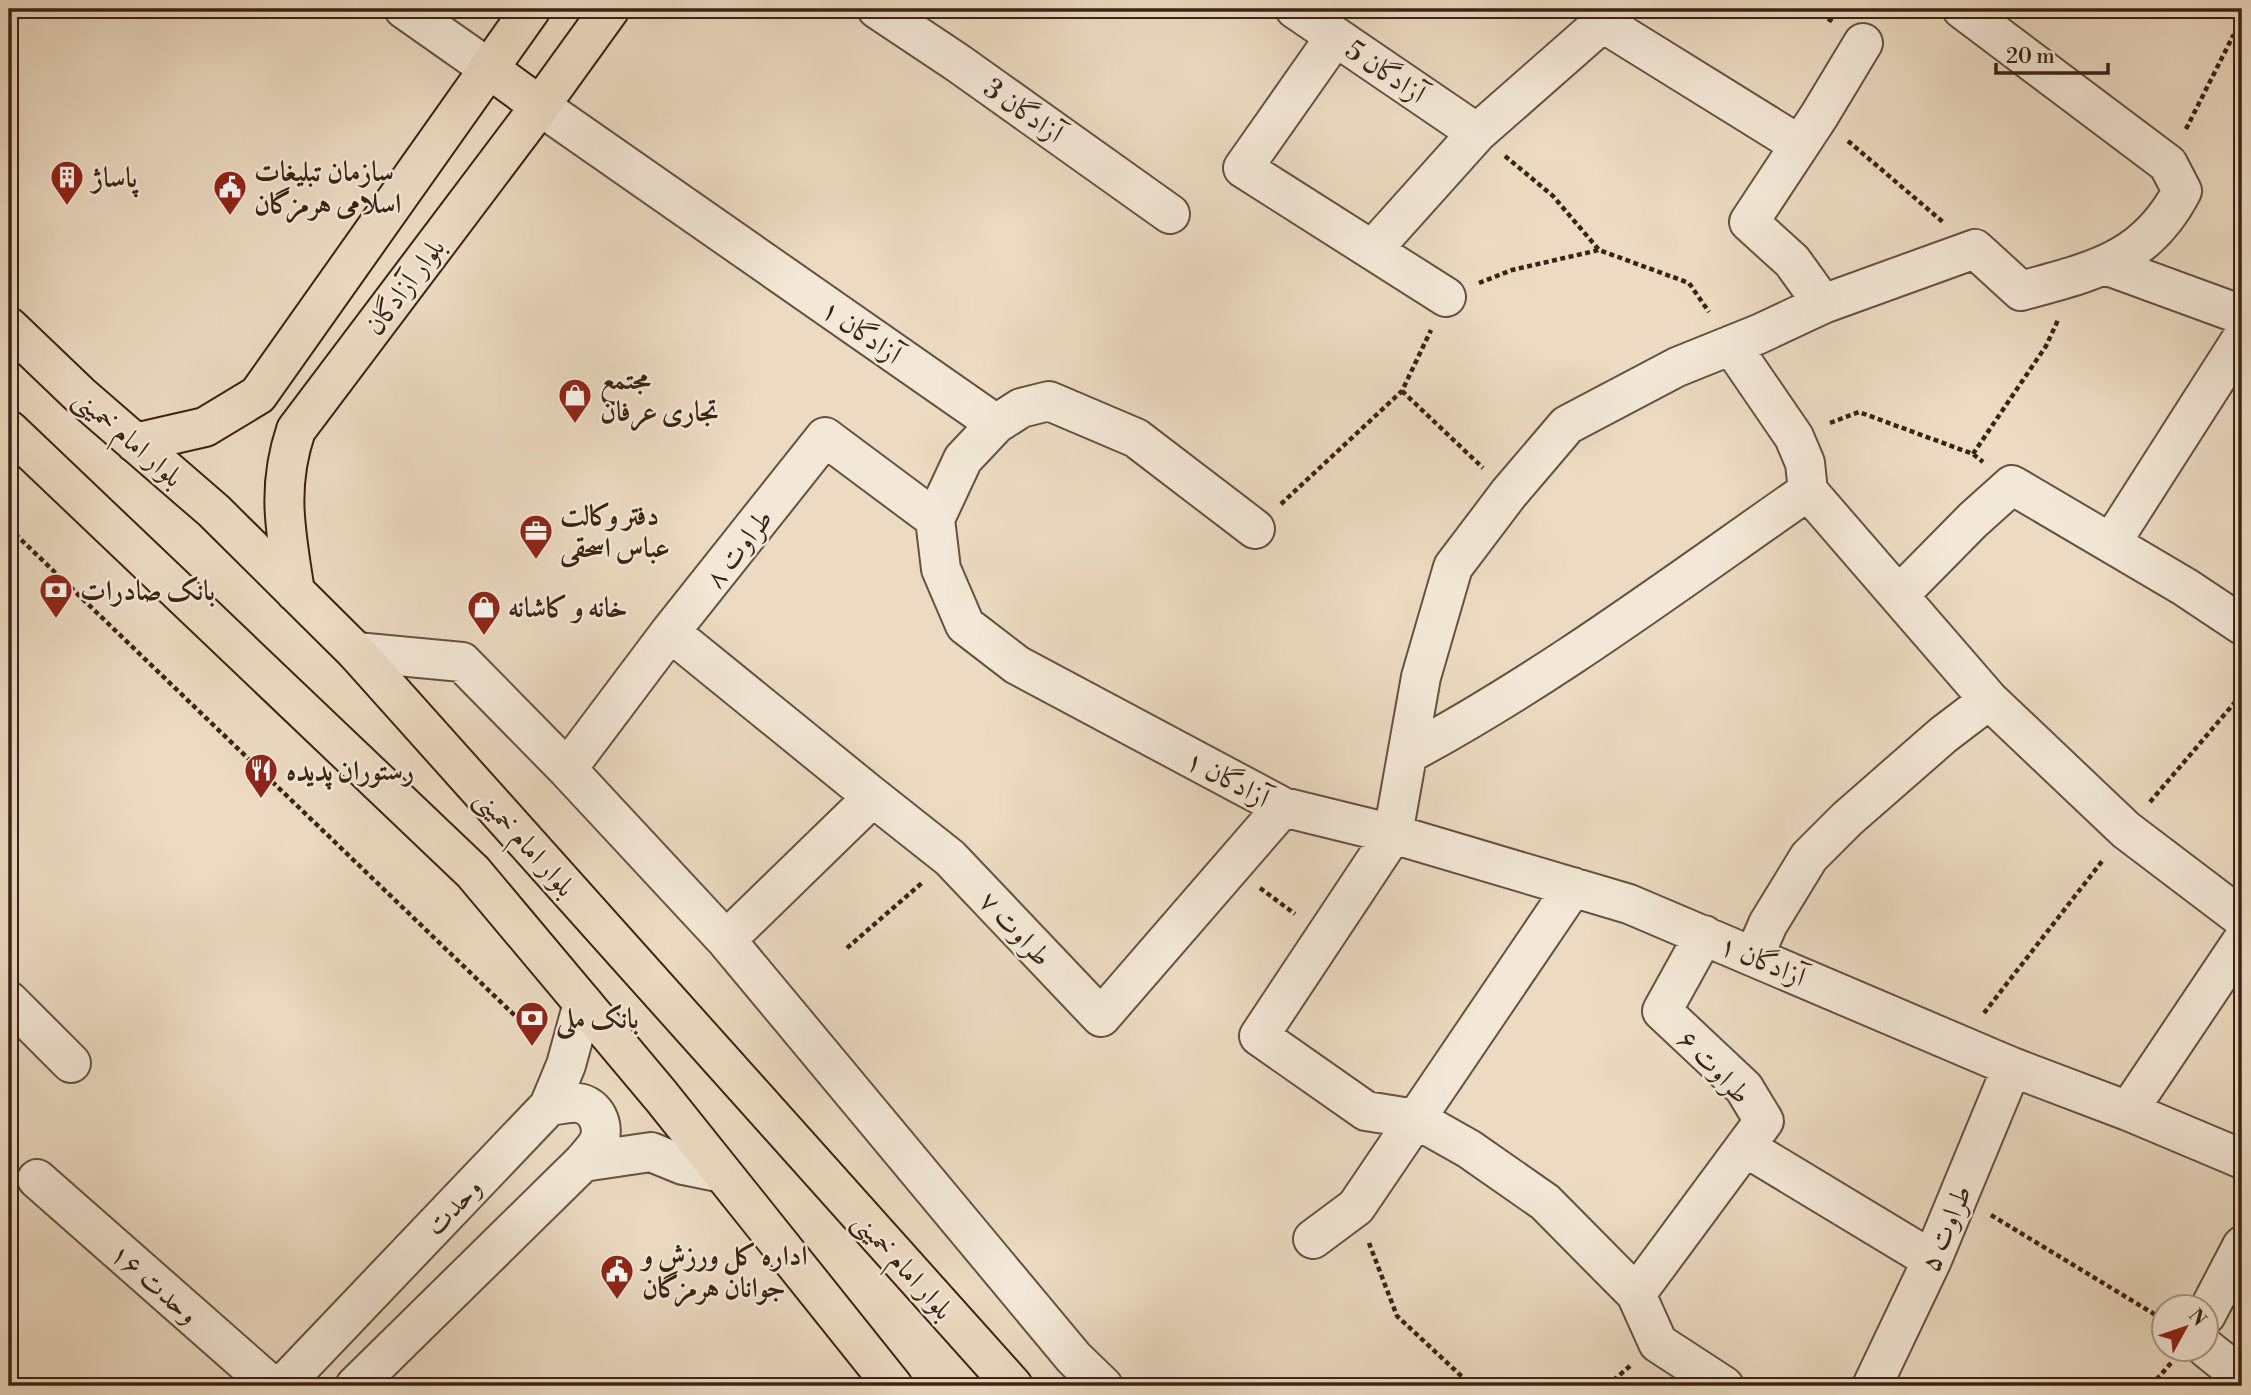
<svg xmlns="http://www.w3.org/2000/svg" width="2251" height="1395" viewBox="0 0 2251 1395" font-family="'Libre Bodoni',Amiri,serif">
	<style>
		.lines { fill: none; stroke-linecap: round; stroke-linejoin: round }
		.minor-casing { stroke: #665140; stroke-width: 42 }
		.major-casing { stroke: #3a2314; stroke-width: 42 }
		.path { stroke: #3a2314; stroke-width: 4.5; stroke-dasharray: 5 3.5; stroke-linecap: butt }
		.minor { stroke: #f3e8d7; stroke-width: 38 }
		.major { stroke: #ecdbc2; stroke-width: 38 }
		.labels { text-anchor: middle; stroke-width: 5; stroke-linejoin: round; paint-order: stroke }
		.street-label { font-size: 28px; fill: #3a2314; stroke: #f3e8d7 }
		.poi-label { font-size: 28px; font-weight: bold; fill: #3a2314; stroke: #f3e8d7; text-anchor: start }
	</style>
	<rect width="100%" height="100%" fill="#ecdbc2"/>
	<filter id="stains"><feTurbulence type="fractalNoise" baseFrequency=".00286" numOctaves="4"/><feColorMatrix values="0 0 0 0 .2 0 0 0 0 .09 0 0 0 0 .02 0 0 0 .5 -.17"/></filter>
	<radialGradient id="worn" r=".72"><stop offset=".6" stop-color="#630" stop-opacity="0"/><stop offset="1" stop-color="#630" stop-opacity=".3"/></radialGradient>
	<g class="lines">
		<defs>
			<path id="minor" d="M 404,9 L 488,68
				M 877,9 L 958,63 L 1170,214
				M 1295,9 L 1477,133
				M 1603,23 L 1798,144
				M 1335,37 L 1243,168 L 1446,297
				M 540,106 L 996,424 L 963,459 L 935,519 L 941,569 L 965,625 L 1017,665 L 1283,807 L 1393,834 L 1629,904 L 2012,1067 L 2128,1111 L 2242,1159
				M 1373,249 L 1477,133 L 1618,9
				M 2108,266 L 2242,315
				M 1823,304 L 1792,261 L 1749,222 L 1819,116 L 1863,43
				M 1731,345 L 1794,437 L 1805,463 L 1808,491 L 1989,700 L 1943,735 L 1847,819 L 1809,857 L 1768,924 L 1754,956
				M 996,424 L 1021,408 L 1049,401 L 1136,438 L 1255,529
				M 2111,543 L 2242,338
				M 1899,595 L 1973,520 L 2012,485 L 2185,587 L 2242,625
				M 670,632 L 873,797
				M 356,652 L 462,662 L 567,769 L 726,940 L 1074,1358 L 1103,1386
				M 1989,700 L 2126,830 L 2242,918
				M 1408,754 C 1548,679 1677,582 1808,491
				M 567,769 L 670,632 L 825,437 L 935,519
				M 726,940 L 873,797 L 950,858 L 1101,1017 L 1283,807
				M 9,1001 L 71,1063
				M 549,1106 C 558,1105 569,1102 578,1103 C 596,1105 606,1127 598,1143 C 594,1150 588,1156 583,1162
				M 2128,1111 L 2242,941
				M 1745,1147 L 1932,1260
				M 37,1179 L 272,1386
				M 1313,1239 L 1356,1207 L 1573,887
				M 1636,1294 L 1764,1121 L 1744,1088 L 1662,1011 L 1704,935
				M 2206,1315 L 2242,1246
				M 2206,1348 L 2242,1377
				M 282,1386 L 549,1106 L 566,1065 L 583,1003
				M 355,1386 L 583,1162 L 651,1152 L 683,1165 L 722,1173
				M 1724,1386 L 1658,1343 L 1636,1294 L 1545,1202 L 1469,1149 L 1416,1119 L 1366,1111 L 1259,1036 L 1393,834 L 1421,677 L 1453,567 L 1509,493 L 1567,425 L 1677,367 L 1759,334 L 1823,304 L 1975,249 L 2021,291 C 2092,271 2145,262 2182,191 L 2168,164 L 1962,9
				M 1872,1386 L 1932,1260 L 2012,1067"/>
			<path id="major" d="M 488,68 L 540,106
				M 9,327 L 79,394 L 214,511 L 356,652 L 1013,1386
				M 9,430 L 473,872 L 661,1096 L 893,1386
				M 135,443 L 205,427 L 258,395 L 531,9
				M 295,592 C 286,533 276,489 296,430 L 540,106 L 610,9"/>
		</defs>
		<!-- minor casing -->
		<use href="#minor" class="minor-casing"/>
		<!-- major casing -->
		<use href="#major" class="major-casing"/>
		<!-- path -->
		<path class="path" d="M 1814,9 L 1833,22
			M 2186,129 L 2233,36 L 2242,40
			M 1848,141 L 1943,222
			M 1505,156 L 1553,196 L 1599,250 L 1689,283 L 1709,312
			M 1479,283 L 1512,270 L 1599,250
			M 1402,391 L 1483,468
			M 1830,423 L 1859,412 L 1973,454 L 1983,462
			M 1973,454 L 2046,346 L 2058,320
			M 1281,504 L 1402,391 L 1431,330
			M 9,528 L 535,1035
			M 2150,802 L 2242,694
			M 1260,888 L 1295,914
			M 847,948 L 923,882
			M 1984,1013 L 2103,860
			M 1991,1215 L 2164,1320
			M 1369,1243 L 1397,1316 L 1472,1386
			M 1607,1386 L 1630,1366
			M 2151,1386 L 2171,1363"/>
		<!-- minor -->
		<use href="#minor" class="minor"/>
		<!-- major -->
		<use href="#major" class="major"/>
	</g>
	<!-- icons -->
	<defs>
		<symbol id="building-pin" viewBox="-11 -11 22 30"><path d="M0 17L-7.5 6A9.5 9.5 0 1 1 7.5 6Z" fill="#8f2418" stroke="#f3e8d7"/><path d="M-4-6H4V6H1V3H-1V6H-4ZM-2.5-4.3h1.7v1.8h-1.7ZM.8-4.3h1.7v1.8H.8ZM-2.5-1h1.7V.8h-1.7ZM.8-1h1.7V.8H.8Z" fill="#fff"/></symbol>
		<symbol id="civic-pin" viewBox="-11 -11 22 30"><path d="M0 17L-7.5 6A9.5 9.5 0 1 1 7.5 6Z" fill="#8f2418" stroke="#f3e8d7"/><path d="M-.6-6.5H3V-4.5H.6V-3L4-1V1h2V6H-6V1h2V-1L-.6-3ZM-1.2 2.5V6h2.4V2.5Z" fill="#fff"/></symbol>
		<symbol id="shop-pin" viewBox="-11 -11 22 30"><path d="M0 17L-7.5 6A9.5 9.5 0 1 1 7.5 6Z" fill="#8f2418" stroke="#f3e8d7"/><path d="M-5-2.5h2.3a2.7 3.5 0 0 1 5.4 0H5L5.5 6h-11ZM-1.5-2.5h3a1.5 2.3 0 0 0-3 0Z" fill="#fff"/></symbol>
		<symbol id="office-pin" viewBox="-11 -11 22 30"><path d="M0 17L-7.5 6A9.5 9.5 0 1 1 7.5 6Z" fill="#8f2418" stroke="#f3e8d7"/><path d="M-6-3h4V-5.5h4V-3h4V5H-6ZM-1-4.5V-3h2v-1.5ZM-6 0V1H6V0Z" fill="#fff"/></symbol>
		<symbol id="bank-pin" viewBox="-11 -11 22 30"><path d="M0 17L-7.5 6A9.5 9.5 0 1 1 7.5 6Z" fill="#8f2418" stroke="#f3e8d7"/><path d="M-6-4H6V4H-6ZM0-2.3a2.3 2.3 0 1 0 0 4.6a2.3 2.3 0 1 0 0-4.6Z" fill="#fff"/></symbol>
		<symbol id="restaurant-pin" viewBox="-11 -11 22 30"><path d="M0 17L-7.5 6A9.5 9.5 0 1 1 7.5 6Z" fill="#8f2418" stroke="#f3e8d7"/><path d="M-5-6h1v4h1v-4h1v4h1v-4h1v5L-1.5 .5V6h-2V.5L-5-1ZM5-6V6H3V1.5H1.5Q1.5-4 5-6Z" fill="#fff"/></symbol>
	</defs>
	<g fill-rule="evenodd">
		<use href="#building-pin" x="48" y="158" width="38" height="52"/>
		<use href="#civic-pin" x="211" y="168" width="38" height="52"/>
		<use href="#shop-pin" x="556" y="376" width="38" height="52"/>
		<use href="#office-pin" x="517" y="512" width="38" height="52"/>
		<use href="#bank-pin" x="37" y="571" width="38" height="52"/>
		<use href="#shop-pin" x="465" y="588" width="38" height="52"/>
		<use href="#restaurant-pin" x="242" y="751" width="38" height="52"/>
		<use href="#bank-pin" x="513" y="999" width="38" height="52"/>
		<use href="#civic-pin" x="598" y="1252" width="38" height="52"/>
	</g>
	<g class="labels">
		<!-- street labels -->
		<g class="street-label">
			<text transform="translate(1386 71) rotate(34)" y="10">آزادگان 5</text>
			<text transform="translate(1024 110) rotate(35)" y="10">آزادگان 3</text>
			<text transform="translate(404 286) rotate(-53)" y="10">بلوار آزادگان</text>
			<text transform="translate(862 331) rotate(35)" y="10">آزادگان ۱</text>
			<text transform="translate(129 437) rotate(41)" y="10">بلوار امام خمینی</text>
			<text transform="translate(738 548) rotate(-52)" y="10">طراوت ۸</text>
			<text transform="translate(1228 778) rotate(28)" y="10">آزادگان ۱</text>
			<text transform="translate(526 842) rotate(48)" y="10">بلوار امام خمینی</text>
			<text transform="translate(1016 928) rotate(47)" y="10">طراوت ۷</text>
			<text transform="translate(1763 960) rotate(23)" y="10">آزادگان ۱</text>
			<text transform="translate(1715 1066) rotate(46)" y="10">طراوت ۶</text>
			<text transform="translate(453 1206) rotate(-47)" y="10">وحدت</text>
			<text transform="translate(1945 1228) rotate(-67)" y="10">طراوت ۵</text>
			<text transform="translate(904 1265) rotate(48)" y="10">بلوار امام خمینی</text>
			<text transform="translate(155 1283) rotate(41)" y="10">وحدت ۱۶</text>
		</g>
		<!-- poi labels -->
		<g class="poi-label">
			<text x="254" y="181">سازمان تبلیغات<tspan x="254" dy="32">اسلامی هرمزگان</tspan></text>
			<text x="92" y="187">پاساژ</text>
			<text x="600" y="389">مجتمع<tspan x="600" dy="32">تجاری عرفان</tspan></text>
			<text x="560" y="525">دفتر وکالت<tspan x="560" dy="32">عباس اسحقی</tspan></text>
			<text x="80" y="600">بانک صادرات</text>
			<text x="508" y="617">خانه و کاشانه</text>
			<text x="286" y="780">رستوران پدیده</text>
			<text x="556" y="1028">بانک ملی</text>
			<text x="642" y="1265">اداره کل ورزش و<tspan x="642" dy="32">جوانان هرمزگان</tspan></text>
		</g>
	</g>
	<!-- margin -->
	<rect width="2251" height="1395" fill="none" stroke="#ecdbc2" stroke-width="35"/>
	<rect x="10" y="10" width="2230" height="1374" fill="none" stroke="#3a2314" stroke-width="3.5"/>
	<rect x="18" y="18" width="2216" height="1360" fill="none" stroke="#3a2314" stroke-width="2"/>
	<!-- north arrow -->
	<g transform="translate(2185 1328) rotate(50)"><circle r="33" fill="#f3e8d7" stroke="#a99989" stroke-width="2"/>
	<path d="M0-5L12 26L0 18L-12 26Z" fill="#8f2418"/>
	<text y="-10" font-size="19" font-weight="bold" text-anchor="middle" fill="#3a2314">N</text>
	</g>
	<!-- scale -->
	<path d="M1996 63v10h112v-10" fill="none" stroke="#3a2314" stroke-width="3.5"/>
	<text x="2006" y="63" font-size="21" fill="#3a2314" stroke="#f3e8d7" stroke-width="5" paint-order="stroke">20 m</text>
	<rect width="100%" height="100%" filter="url(#stains)"/>
	<rect width="100%" height="100%" fill="url(#worn)"/>
</svg>
